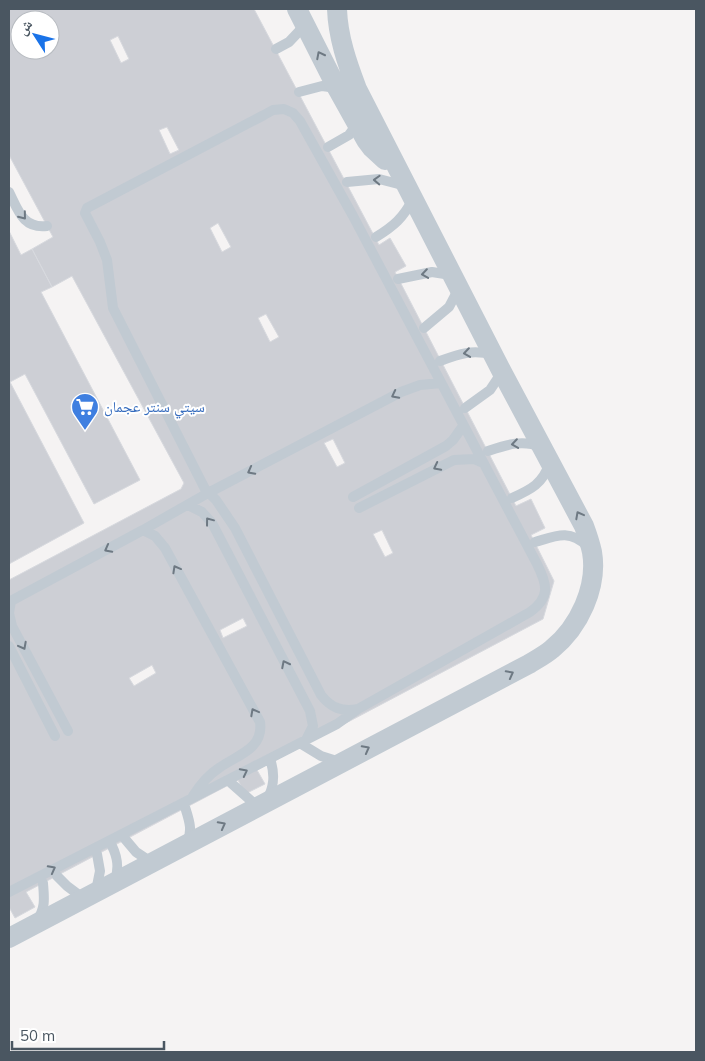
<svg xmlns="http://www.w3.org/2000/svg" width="705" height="1061" viewBox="0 0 705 1061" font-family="Mulish,'Noto Naskh Arabic',sans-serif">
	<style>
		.building { fill: #cdcfd5; stroke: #d7d9de; fill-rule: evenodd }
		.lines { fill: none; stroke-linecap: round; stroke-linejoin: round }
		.service { stroke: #c1cad2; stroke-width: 10 }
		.minor { stroke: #c1cad2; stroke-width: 20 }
		.oneway { stroke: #6e7983 }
		.labels { text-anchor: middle; stroke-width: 4; stroke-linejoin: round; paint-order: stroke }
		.shop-label { font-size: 15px; fill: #366cbe; stroke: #fff; text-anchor: start }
	</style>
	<rect width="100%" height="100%" fill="#f5f3f3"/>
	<!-- building -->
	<path class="building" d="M 9,9 L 254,9 L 379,245 L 390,238 L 406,266 L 395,272 L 516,506 L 531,499 L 545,528 L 531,535 L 554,581 L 543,619 L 257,770 L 265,784 L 245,794 L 238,780 L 26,892 L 35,907 L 15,918 L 9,907 L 9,580 L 181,489 L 184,483 L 72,276 L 52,287 L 32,249 L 53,237 L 9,155 ZM 20,20 L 50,20 L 50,50 L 20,50 ZM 118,36 L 129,59 L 121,63 L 110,40 ZM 167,127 L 179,150 L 170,154 L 159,130 ZM 218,223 L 231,247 L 222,252 L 210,228 ZM 266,314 L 279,337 L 270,342 L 258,318 ZM 333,439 L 345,463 L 337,467 L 324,443 ZM 382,530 L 393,553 L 385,557 L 373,534 ZM 243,618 L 247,626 L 223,638 L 220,630 ZM 152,665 L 156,673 L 134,686 L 129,678 Z
		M 9,231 L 21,255 L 32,249 L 52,287 L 41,292 L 140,480 L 94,504 L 25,374 L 10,382 L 84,523 L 9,564 Z"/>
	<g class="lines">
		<!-- service -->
		<path class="service" d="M 276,49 L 289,42 L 305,25
			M 299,92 L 322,86 L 337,88
			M 284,109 L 293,113 L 300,121 L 353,216 L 537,564 C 547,584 551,597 530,612 L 358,709 C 342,712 331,708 321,695 L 235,528 L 216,500 L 205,489 L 113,308 L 107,260 L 100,242 L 85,213 L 87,208 L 264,115 L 273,110 Z
			M 328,147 L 349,135 L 357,124
			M 347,182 L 379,179 L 406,186
			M 9,192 C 18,210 23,229 47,226
			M 376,237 C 394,226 403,218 413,199
			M 398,279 L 432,272 L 451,275
			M 424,328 L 449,307 L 459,288
			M 440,361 C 459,354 473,349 493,355
			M 465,408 L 490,390 L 502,372
			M 488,451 C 506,445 522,439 541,447
			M 353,497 L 446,446 L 453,440 L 463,426
			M 512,498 C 532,489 542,484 550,463
			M 188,505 L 202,512 L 212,523 L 310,711 L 313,726 L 306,740
			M 359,508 L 454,460 L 474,459 L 483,463
			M 143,530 L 155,536 L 165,548 L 260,722 C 264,749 237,755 219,768 C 208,775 200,785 193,796
			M 535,542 C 556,536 569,529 587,546
			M 11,601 L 9,613 L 12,626 L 68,731
			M 9,602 L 143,530 L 208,493 L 401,392 L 420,385 L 441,383
			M 9,646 L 55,736
			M 303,745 L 321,756 L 340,762
			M 231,783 L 257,806
			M 267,800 C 274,787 275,776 271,762
			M 185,807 C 189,820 193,830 187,843
			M 125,839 L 136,852 L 151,862
			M 112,846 C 118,858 119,868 115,881
			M 57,876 L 67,886 L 83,898
			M 96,891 L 100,871 L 97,854
			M 9,892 L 337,724 L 358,709
			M 37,920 C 46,908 44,897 43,883"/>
		<!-- minor -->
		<path class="minor" d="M 297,9 L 337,88 L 366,140 L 372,148 L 385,160
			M 9,938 L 529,664 C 537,659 545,655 552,649 C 579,627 598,587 592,552 C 590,543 587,534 584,526 L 502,372 L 357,89 C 347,63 338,37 337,9"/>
	</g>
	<!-- one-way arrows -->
	<defs><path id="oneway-chevron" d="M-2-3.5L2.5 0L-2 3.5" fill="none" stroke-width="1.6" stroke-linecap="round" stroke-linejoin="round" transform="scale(1.25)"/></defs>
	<g class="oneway">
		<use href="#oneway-chevron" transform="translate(320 55) rotate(-117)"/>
		<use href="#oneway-chevron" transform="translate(377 180) rotate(-178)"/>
		<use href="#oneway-chevron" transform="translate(23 216) rotate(51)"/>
		<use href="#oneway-chevron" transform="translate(425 274) rotate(172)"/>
		<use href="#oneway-chevron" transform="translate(467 353) rotate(172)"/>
		<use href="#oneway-chevron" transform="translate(395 395) rotate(153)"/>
		<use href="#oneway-chevron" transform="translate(515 444) rotate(172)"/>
		<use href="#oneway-chevron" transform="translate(437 467) rotate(153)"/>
		<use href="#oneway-chevron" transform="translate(251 471) rotate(152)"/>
		<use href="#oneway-chevron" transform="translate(579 515) rotate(-118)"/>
		<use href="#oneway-chevron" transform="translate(209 521) rotate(-127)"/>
		<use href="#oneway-chevron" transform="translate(108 549) rotate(152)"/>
		<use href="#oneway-chevron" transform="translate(176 569) rotate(-119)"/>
		<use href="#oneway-chevron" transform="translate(23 646) rotate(62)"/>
		<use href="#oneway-chevron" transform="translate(285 664) rotate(-117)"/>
		<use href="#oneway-chevron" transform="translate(510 674) rotate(-28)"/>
		<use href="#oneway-chevron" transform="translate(254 712) rotate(-118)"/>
		<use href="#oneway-chevron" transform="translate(366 749) rotate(-28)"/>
		<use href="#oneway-chevron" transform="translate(244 772) rotate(-27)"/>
		<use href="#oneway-chevron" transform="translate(222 825) rotate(-28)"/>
		<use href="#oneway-chevron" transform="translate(52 869) rotate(-28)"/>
	</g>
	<!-- icons -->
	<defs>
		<symbol id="supermarket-pin" viewBox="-11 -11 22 30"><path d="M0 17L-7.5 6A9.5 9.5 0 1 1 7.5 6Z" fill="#3f7fe0" stroke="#fff"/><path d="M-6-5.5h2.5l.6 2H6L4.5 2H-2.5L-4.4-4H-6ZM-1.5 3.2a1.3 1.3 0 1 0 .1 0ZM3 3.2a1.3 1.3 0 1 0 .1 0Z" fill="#fff"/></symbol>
	</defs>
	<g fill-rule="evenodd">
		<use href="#supermarket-pin" x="69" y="391" width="32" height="43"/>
	</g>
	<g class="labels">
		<!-- shop labels -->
		<g class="shop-label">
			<text x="104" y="412">سيتي سنتر عجمان</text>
		</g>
	</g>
	<!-- border -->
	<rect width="705" height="1061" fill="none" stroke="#4a5661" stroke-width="20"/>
	<!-- north arrow -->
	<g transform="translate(35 35) rotate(306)"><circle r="24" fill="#ffffff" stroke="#b7bbc0"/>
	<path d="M0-4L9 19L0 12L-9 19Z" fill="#1a73e8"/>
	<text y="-8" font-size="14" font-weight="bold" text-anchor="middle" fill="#4a5661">ش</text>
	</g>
	<!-- scale -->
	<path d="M12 1041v8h152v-8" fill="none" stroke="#4a5661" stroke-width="2.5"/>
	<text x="20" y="1041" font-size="15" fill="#4a5661" stroke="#ffffff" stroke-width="4" paint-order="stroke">50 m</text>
</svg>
